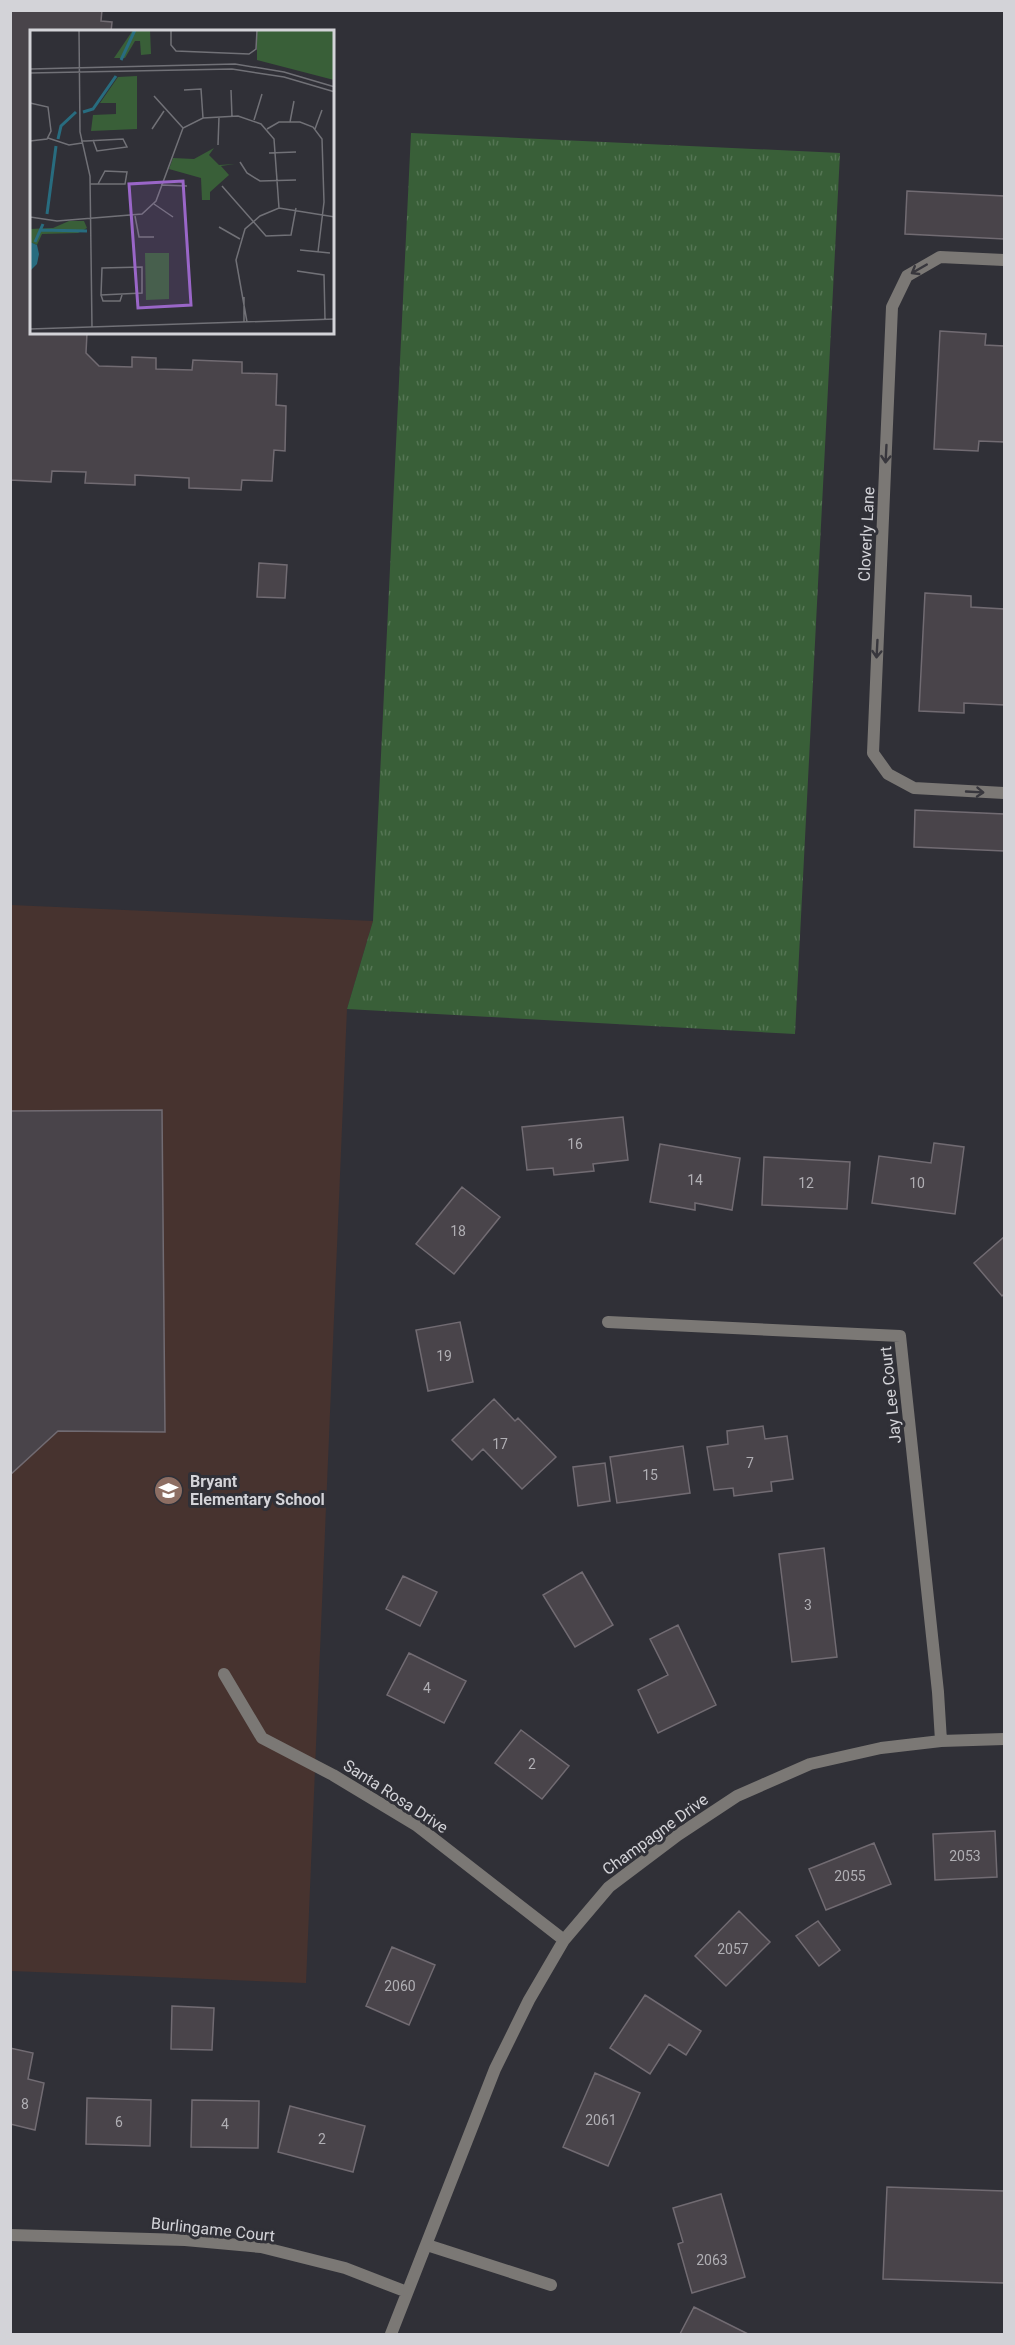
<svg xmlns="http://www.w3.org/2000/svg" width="1015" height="2345" viewBox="0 0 1015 2345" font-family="Roboto,sans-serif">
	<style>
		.education { fill: #47332f }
		.grass { fill: url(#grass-tufts) }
		.building { fill: #49444a; stroke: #716b72; stroke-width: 1.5 }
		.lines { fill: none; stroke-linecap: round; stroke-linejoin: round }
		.minor { stroke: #7b7875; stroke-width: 12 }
		.oneway { stroke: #38373d }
		.labels { text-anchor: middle; stroke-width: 6; stroke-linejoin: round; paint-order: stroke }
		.number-label { font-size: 14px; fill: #b0afb4 }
		.street-label { font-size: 16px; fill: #d3d3d8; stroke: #303037 }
		.poi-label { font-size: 16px; font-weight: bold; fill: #d3d3d8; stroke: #303037; text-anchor: start }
		.inset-river { fill: none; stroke: #286c7f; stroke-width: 3 }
		.inset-road { fill: none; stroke: #717177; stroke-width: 1.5 }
		.view { fill: #9a66c8; fill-opacity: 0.15; stroke: #9a66c8; stroke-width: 3 }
		.inset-edge { fill: none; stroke: #d3d3d8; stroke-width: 3 }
	</style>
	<defs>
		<pattern id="grass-tufts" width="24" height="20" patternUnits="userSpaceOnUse" patternTransform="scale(1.5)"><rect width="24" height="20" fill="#395f38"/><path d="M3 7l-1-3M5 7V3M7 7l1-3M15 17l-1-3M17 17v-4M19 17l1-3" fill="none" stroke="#557554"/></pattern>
	</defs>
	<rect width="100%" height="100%" fill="#303037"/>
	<!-- education -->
	<path class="education" d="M 11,905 L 373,921 L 347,1009 L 306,1983 L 11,1971 Z"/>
	<!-- grass -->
	<path class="grass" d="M 411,133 L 840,153 L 795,1034 L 347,1009 L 373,921 Z"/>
	<!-- building -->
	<path class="building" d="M 10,10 L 102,10 L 101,21 L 112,22 L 111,32 L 32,32 L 32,333 L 87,333 L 86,353 L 99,366 L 132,367 L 132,357 L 156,358 L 156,369 L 192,370 L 193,360 L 242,362 L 242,373 L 277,374 L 276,405 L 286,406 L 285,451 L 274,450 L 272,481 L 242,480 L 241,490 L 189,488 L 189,478 L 135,475 L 135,485 L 85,483 L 86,472 L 52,471 L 51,482 L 10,480 Z
		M 907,191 L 1004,196 L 1004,239 L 905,234 Z
		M 940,331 L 986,334 L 985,345 L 1004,346 L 1004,442 L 979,441 L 978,451 L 934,449 Z
		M 259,563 L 287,565 L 285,598 L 257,597 Z
		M 925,593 L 971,596 L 971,607 L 1004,609 L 1004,705 L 964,703 L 964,713 L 919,711 Z
		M 915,810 L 1004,814 L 1004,851 L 914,847 Z
		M 162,1110 L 165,1432 L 58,1431 L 10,1475 L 10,1111 Z
		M 623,1117 L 628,1160 L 593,1164 L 594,1171 L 554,1175 L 553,1168 L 527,1170 L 522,1127 Z
		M 934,1143 L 964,1147 L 955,1214 L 872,1203 L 879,1156 L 931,1163 Z
		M 660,1144 L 740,1158 L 732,1210 L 695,1203 L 695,1210 L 650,1202 Z
		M 764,1157 L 850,1162 L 847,1209 L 762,1205 Z
		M 462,1187 L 500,1217 L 454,1274 L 416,1244 Z
		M 1004,1237 L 1004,1294 L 1002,1296 L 974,1263 Z
		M 460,1322 L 473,1382 L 428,1391 L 416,1330 Z
		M 494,1399 L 515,1421 L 518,1418 L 556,1457 L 522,1489 L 483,1449 L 472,1460 L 452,1440 Z
		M 763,1426 L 765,1439 L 787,1436 L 793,1479 L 771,1482 L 772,1491 L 734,1496 L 733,1488 L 714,1490 L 707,1447 L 728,1444 L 727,1431 Z
		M 683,1446 L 690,1493 L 617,1503 L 610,1457 Z
		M 605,1463 L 610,1501 L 578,1506 L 573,1467 Z
		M 824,1548 L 837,1657 L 792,1662 L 779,1554 Z
		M 582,1572 L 613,1625 L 575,1647 L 543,1595 Z
		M 403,1576 L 437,1592 L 420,1626 L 386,1609 Z
		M 678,1625 L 716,1705 L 658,1733 L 638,1690 L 668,1675 L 650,1639 Z
		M 409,1653 L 466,1681 L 444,1723 L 387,1695 Z
		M 521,1730 L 569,1766 L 542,1799 L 495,1763 Z
		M 995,1831 L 997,1877 L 935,1880 L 933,1834 Z
		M 874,1843 L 891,1884 L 826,1910 L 809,1869 Z
		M 739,1911 L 770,1942 L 726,1986 L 695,1956 Z
		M 818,1921 L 840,1950 L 819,1966 L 796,1936 Z
		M 392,1947 L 435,1965 L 409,2025 L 366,2006 Z
		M 645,1995 L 701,2031 L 686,2055 L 669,2044 L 650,2074 L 610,2048 Z
		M 172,2006 L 214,2008 L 212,2050 L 171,2049 Z
		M 10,2048 L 33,2053 L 28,2079 L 44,2083 L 35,2130 L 10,2124 Z
		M 595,2073 L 640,2093 L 608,2166 L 563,2147 Z
		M 87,2098 L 151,2100 L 150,2146 L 86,2144 Z
		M 192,2100 L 259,2101 L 258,2148 L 191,2147 Z
		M 290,2106 L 365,2126 L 353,2172 L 278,2152 Z
		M 887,2187 L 1004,2191 L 1004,2283 L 883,2279 Z
		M 721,2194 L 745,2277 L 692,2293 L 678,2244 L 683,2242 L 673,2208 Z
		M 694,2307 L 748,2334 L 680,2334 Z"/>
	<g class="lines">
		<!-- minor -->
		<path class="minor" d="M 1004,260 L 940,257 L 907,276 L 892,307 L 873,753 L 888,774 L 914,788 L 1004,793
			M 608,1322 L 900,1336 L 938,1692 L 941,1741
			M 224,1674 L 262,1738 L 333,1775 L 416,1825 L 564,1940
			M 10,2235 L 185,2240 L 261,2247 L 345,2268 L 407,2292
			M 427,2245 L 551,2285
			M 391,2334 L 495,2069 L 529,2000 L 564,1940 L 609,1887 L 678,1835 L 737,1796 L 810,1764 L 881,1748 L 941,1741 L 1004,1739"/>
	</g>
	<!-- one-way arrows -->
	<defs><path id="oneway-shaft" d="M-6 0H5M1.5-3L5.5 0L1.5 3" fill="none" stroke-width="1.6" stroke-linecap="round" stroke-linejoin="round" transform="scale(1.5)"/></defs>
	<g class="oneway">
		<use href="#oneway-shaft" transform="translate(919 269) rotate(150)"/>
		<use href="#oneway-shaft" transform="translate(886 454) rotate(93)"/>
		<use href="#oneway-shaft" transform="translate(877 649) rotate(93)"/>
		<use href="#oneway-shaft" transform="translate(975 792) rotate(3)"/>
	</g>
	<!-- icons -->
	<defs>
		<symbol id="school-disc" viewBox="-11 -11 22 22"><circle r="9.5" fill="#8d6e63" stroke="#303037"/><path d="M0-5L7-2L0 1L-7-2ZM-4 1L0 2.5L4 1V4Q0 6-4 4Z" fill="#fff"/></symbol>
	</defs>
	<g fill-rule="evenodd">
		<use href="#school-disc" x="152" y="1474" width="33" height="33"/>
	</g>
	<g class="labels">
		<!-- number labels -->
		<g class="number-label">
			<text x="575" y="1149">16</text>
			<text x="695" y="1185">14</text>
			<text x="806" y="1188">12</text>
			<text x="917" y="1188">10</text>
			<text x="458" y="1236">18</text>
			<text x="444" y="1361">19</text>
			<text x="500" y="1449">17</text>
			<text x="750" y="1468">7</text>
			<text x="650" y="1480">15</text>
			<text x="808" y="1610">3</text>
			<text x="427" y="1693">4</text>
			<text x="532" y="1769">2</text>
			<text x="965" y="1861">2053</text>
			<text x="850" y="1881">2055</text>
			<text x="733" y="1954">2057</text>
			<text x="400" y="1991">2060</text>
			<text x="25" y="2109">8</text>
			<text x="601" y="2125">2061</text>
			<text x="119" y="2127">6</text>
			<text x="225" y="2129">4</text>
			<text x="322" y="2144">2</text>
			<text x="712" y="2265">2063</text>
		</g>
		<!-- street labels -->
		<g class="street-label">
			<text transform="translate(866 534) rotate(-87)" y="6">Cloverly Lane</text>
			<text transform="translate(890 1395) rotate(-96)" y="6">Jay Lee Court</text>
			<text transform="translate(396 1796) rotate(33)" y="6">Santa Rosa Drive</text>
			<text transform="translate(655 1834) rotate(-36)" y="6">Champagne Drive</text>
			<text transform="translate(213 2229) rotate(6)" y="6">Burlingame Court</text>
		</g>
		<!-- poi labels -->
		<g class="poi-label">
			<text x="190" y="1487">Bryant<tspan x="190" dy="18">Elementary School</tspan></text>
		</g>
	</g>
	<!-- overview -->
	<g transform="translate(30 30)">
		<rect width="304" height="304" fill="#303037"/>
		<path d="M 115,223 L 139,223 L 139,269 L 116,270 Z" fill="#395f38"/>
		<path d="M 103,0 L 120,0 L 121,24 L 111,25 L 110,11 L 105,11 L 95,28 L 84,28 ZM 107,46 L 107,99 L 61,101 L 63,85 L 86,84 L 86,73 L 70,73 L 88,47 ZM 39,191 L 54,191 L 57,198 L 48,203 L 12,204 L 7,215 L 0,212 L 0,199 L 23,198 Z" fill="#395f38"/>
		<path d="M 227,0 L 304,0 L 304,50 L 227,30 ZM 184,118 L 179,125 L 189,135 L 205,134 L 191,136 L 199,145 L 180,162 L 180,170 L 172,170 L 171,148 L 139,139 L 143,128 L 164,129 Z" fill="#395f38"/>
		<path d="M 0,212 L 7,215 L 9,224 L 7,234 L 0,241 Z" fill="#286c7f"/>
		<path class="inset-river" d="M 91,30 L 105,0M 53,82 L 63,79 L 86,46M 28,109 L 31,96 L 46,82M 17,184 L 26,116M 10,200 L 57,201M 5,212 L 13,194"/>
		<path class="inset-road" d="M 49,0 L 50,102 L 60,146 L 62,298M 141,0 L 141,15 L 146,21 L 219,24 L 226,19 L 227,0M 0,39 L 205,34 L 254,42 L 305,57M 0,43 L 202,39 L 254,47 L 305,62M 154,60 L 171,59 L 173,88M 201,60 L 202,87M 124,66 L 153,98M 0,73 L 18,77 L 21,101 L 17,109 L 0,111M 224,90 L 232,64M 260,92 L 264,71M 122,99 L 134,81M 237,99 L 249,92 L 270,92 L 283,97 L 292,109 L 294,172 L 288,222M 285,99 L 292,80M 18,108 L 39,115 L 52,113M 51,111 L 56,111 L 93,109 L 97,117 L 67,121 L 63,110M 188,115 L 189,87M 239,123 L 266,122M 210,132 L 217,143 L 230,151 L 266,150M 60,154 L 95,154 L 97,142 L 75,141 L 68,154M 131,155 L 157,156M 192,156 L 236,206 L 261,205 L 266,178M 124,174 L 143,187M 105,186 L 109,207 L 124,207M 0,187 L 27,191 L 112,184 L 126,171 L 153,98 L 173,88 L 208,86 L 231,94 L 244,109 L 249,178M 189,197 L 210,209M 270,220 L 300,223M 112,237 L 112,263 L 71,265 L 72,238 ZM 267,241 L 294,245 L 295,289M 71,265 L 73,271 L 90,271 L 92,265M 214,292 L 214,267M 217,292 L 206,230 L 215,199 L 230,186 L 249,178 L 305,187M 0,299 L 305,289"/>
		<path class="view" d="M 153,151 L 161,275 L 108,278 L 99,154 Z"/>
		<rect width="304" height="304" class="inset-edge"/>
	</g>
	<!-- border -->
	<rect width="1015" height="2345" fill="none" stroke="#d3d3d8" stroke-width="24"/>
</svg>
